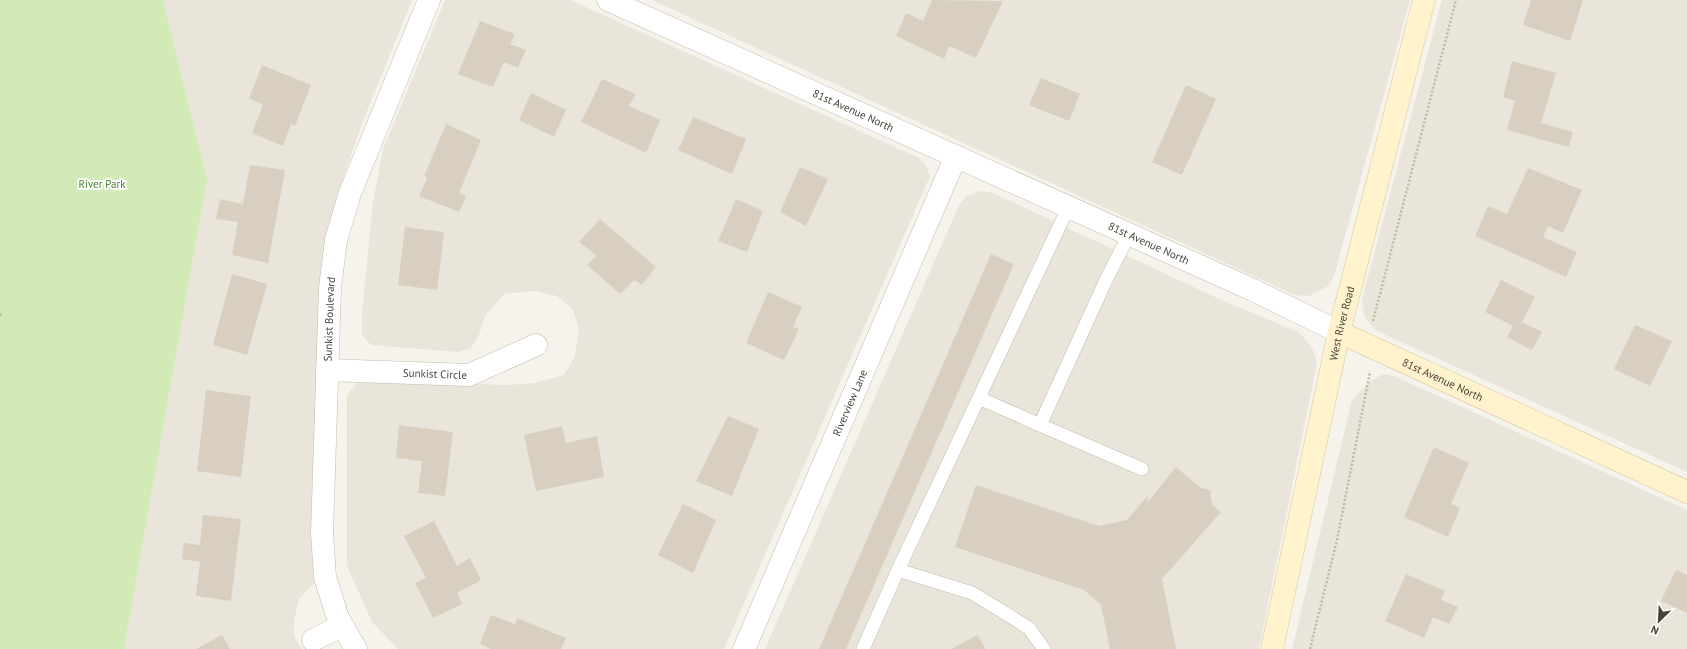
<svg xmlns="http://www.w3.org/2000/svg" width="1687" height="649" viewBox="0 0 1687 649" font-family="'PT Sans',sans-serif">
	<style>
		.residential { fill: #eae5da }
		.green { fill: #d2eab5 }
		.building { fill: #d8cfc1 }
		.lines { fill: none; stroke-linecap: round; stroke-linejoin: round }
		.lane-casing { stroke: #c2bbae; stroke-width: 14 }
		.street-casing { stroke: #c2bbae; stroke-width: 23 }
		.secondary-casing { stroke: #d6c79b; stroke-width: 23 }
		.path { stroke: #c4b79f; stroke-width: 2.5; stroke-dasharray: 2 2; stroke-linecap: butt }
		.lane { stroke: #fff; stroke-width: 13 }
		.street { stroke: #fff; stroke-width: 22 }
		.secondary { stroke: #fff3cd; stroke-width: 22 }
		.labels { text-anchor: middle; stroke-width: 4; stroke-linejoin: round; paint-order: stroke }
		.street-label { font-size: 11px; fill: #4b4439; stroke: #fff }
		.park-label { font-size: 11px; fill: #4a7f2a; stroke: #fff }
	</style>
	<rect width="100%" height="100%" fill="#f6f3ec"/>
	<!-- residential -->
	<path class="residential" d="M 163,0 L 412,0 L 363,121 L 338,193 L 321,305 L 319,578 L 299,599 L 294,621 L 294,637 L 302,649 L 124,649 L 207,179 Z
		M 445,0 L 570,0 L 919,158 L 926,165 L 930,176 L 724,649 L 398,649 L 372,622 L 347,566 L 347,395 L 355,385 L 365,380 L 507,385 L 534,383 L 564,375 L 575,356 L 579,329 L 573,310 L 557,296 L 534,291 L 504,294 L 485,316 L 479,335 L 470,349 L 458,352 L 371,345 L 362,335 L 362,313 L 373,201 L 383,149 Z
		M 652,0 L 1410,0 L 1334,276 L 1328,286 L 1309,296 L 1295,295 Z
		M 1442,0 L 1687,0 L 1687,472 L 1375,330 L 1364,316 L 1362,299 Z
		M 980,191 L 993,193 L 1217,298 L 1300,333 L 1313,350 L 1317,363 L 1259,649 L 765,649 L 959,205 L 967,196 Z
		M 1383,374 L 1394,376 L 1687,510 L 1687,649 L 1292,649 L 1352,400 L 1368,383 Z"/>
	<!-- green -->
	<path class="green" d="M 0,0 L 163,0 L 207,179 L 124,649 L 0,649 Z"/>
	<!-- building -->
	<path class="building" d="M 932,0 L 1003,1 L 976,58 L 949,46 L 944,59 L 896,36 L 906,13 L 923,21 Z
		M 1531,0 L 1583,0 L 1570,41 L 1523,25 Z
		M 480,21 L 515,34 L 510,44 L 526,50 L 518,68 L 504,62 L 493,87 L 458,74 Z
		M 1512,61 L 1556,73 L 1541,123 L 1573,132 L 1569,147 L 1507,130 L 1515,101 L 1503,97 Z
		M 262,65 L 311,85 L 295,126 L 291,124 L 283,146 L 252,133 L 263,105 L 249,98 Z
		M 1041,78 L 1080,94 L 1069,121 L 1029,105 Z
		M 602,79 L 636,94 L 629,106 L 660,120 L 646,153 L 581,122 Z
		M 1186,85 L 1216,99 L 1182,175 L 1152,162 Z
		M 531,93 L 566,110 L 554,137 L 519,120 Z
		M 693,117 L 746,139 L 732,174 L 678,150 Z
		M 446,124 L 481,140 L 459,193 L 466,196 L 459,212 L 419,196 L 427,178 L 424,176 Z
		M 250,165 L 285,170 L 268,263 L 232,255 L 238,222 L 216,219 L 220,199 L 243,204 Z
		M 800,167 L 828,179 L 806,226 L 780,212 Z
		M 1528,168 L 1582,190 L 1563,233 L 1548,226 L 1543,237 L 1577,252 L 1566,277 L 1475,236 L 1488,206 L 1507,214 Z
		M 736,199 L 763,211 L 747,252 L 718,241 Z
		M 600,219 L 656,267 L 642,285 L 634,280 L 620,294 L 587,265 L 597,256 L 579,242 Z
		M 405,227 L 444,232 L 437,290 L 398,285 Z
		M 991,254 L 1014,264 L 846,649 L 819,649 Z
		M 232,274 L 267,284 L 247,355 L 213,345 Z
		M 1501,280 L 1535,297 L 1522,322 L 1542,332 L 1532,350 L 1507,337 L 1513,326 L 1485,312 Z
		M 768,292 L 802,307 L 793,327 L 799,329 L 784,360 L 746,343 Z
		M 1635,325 L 1672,341 L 1650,386 L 1614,369 Z
		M 206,390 L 251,396 L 241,477 L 197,471 Z
		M 728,416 L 759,429 L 732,496 L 696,481 Z
		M 399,425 L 453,432 L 445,496 L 418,493 L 422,461 L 396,458 Z
		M 562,426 L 566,443 L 597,436 L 604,477 L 536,491 L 524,435 Z
		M 1434,447 L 1469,463 L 1451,504 L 1460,508 L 1448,537 L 1404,517 Z
		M 1176,467 L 1201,488 L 1210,490 L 1212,505 L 1221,512 L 1162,579 L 1176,649 L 1110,649 L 1101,605 L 1084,590 L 955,547 L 976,485 L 1099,526 L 1127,520 L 1148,495 L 1147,503 Z
		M 683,504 L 716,520 L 693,573 L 658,555 Z
		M 203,515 L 241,519 L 231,601 L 196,596 L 200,562 L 182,559 L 184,543 L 200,545 Z
		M 434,521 L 457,566 L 470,558 L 481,580 L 457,593 L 462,604 L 433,618 L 415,583 L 426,578 L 404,536 Z
		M 1676,570 L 1687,575 L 1687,613 L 1661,601 Z
		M 1406,574 L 1445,591 L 1441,600 L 1458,607 L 1449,624 L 1433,617 L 1424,638 L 1385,621 Z
		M 491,615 L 515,624 L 517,618 L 566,638 L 561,649 L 491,649 L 480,644 Z
		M 222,635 L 230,649 L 196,649 Z
		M 978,635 L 985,649 L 951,649 Z"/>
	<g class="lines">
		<defs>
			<path id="lane" d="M 979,398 L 1040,425 L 1106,280 L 1129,235
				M 1040,425 L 1142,469
				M 898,570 L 972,593 L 1029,628 L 1044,649
				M 863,649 L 898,570 L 1068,208"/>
			<g id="street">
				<path id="s1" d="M 608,0 L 1253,290 L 1339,332"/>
				<path id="s2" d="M 327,370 L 469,375 L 536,345"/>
				<path d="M 313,640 L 342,626"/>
				<path id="s3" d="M 356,649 L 338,618 L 325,577 L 322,533 L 330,288 L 336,240 L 350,193 L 429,0"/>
				<path id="s4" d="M 744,649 L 956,156"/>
			</g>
			<g id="secondary">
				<path id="s5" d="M 1339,332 L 1687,492"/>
				<path id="s6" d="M 1272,649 L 1339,332 L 1424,0"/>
			</g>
		</defs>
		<!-- lane casing -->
		<use href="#lane" class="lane-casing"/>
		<!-- street casing -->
		<use href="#street" class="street-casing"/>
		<!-- secondary casing -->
		<use href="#secondary" class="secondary-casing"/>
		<!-- path -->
		<path class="path" d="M 0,314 L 3,316
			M 1373,321 L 1456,0
			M 1310,649 L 1337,540 L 1370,372"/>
		<!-- lane -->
		<use href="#lane" class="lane"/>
		<!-- street -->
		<use href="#street" class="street"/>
		<!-- secondary -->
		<use href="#secondary" class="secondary"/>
	</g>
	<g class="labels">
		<!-- street labels -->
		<g class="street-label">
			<text dy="4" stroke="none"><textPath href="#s1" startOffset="269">81st Avenue North</textPath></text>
			<text dy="4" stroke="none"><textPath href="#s1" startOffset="593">81st Avenue North</textPath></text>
			<text dy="4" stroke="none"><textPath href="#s3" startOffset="337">Sunkist Boulevard</textPath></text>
			<text dy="4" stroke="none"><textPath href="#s6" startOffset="333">West River Road</textPath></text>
			<text dy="4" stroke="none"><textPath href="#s2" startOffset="108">Sunkist Circle</textPath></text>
			<text dy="4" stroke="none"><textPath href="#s5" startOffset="114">81st Avenue North</textPath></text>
			<text dy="4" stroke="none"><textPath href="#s4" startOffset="268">Riverview Lane</textPath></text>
		</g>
		<!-- park labels -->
		<g class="park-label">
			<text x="102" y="188">River Park</text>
		</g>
	</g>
	<!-- north arrow -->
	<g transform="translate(1659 621) rotate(204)" stroke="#ffffff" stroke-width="3" paint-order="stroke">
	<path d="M0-3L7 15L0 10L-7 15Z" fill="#4b4439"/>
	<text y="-6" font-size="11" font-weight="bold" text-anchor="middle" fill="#4b4439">N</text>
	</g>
</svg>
